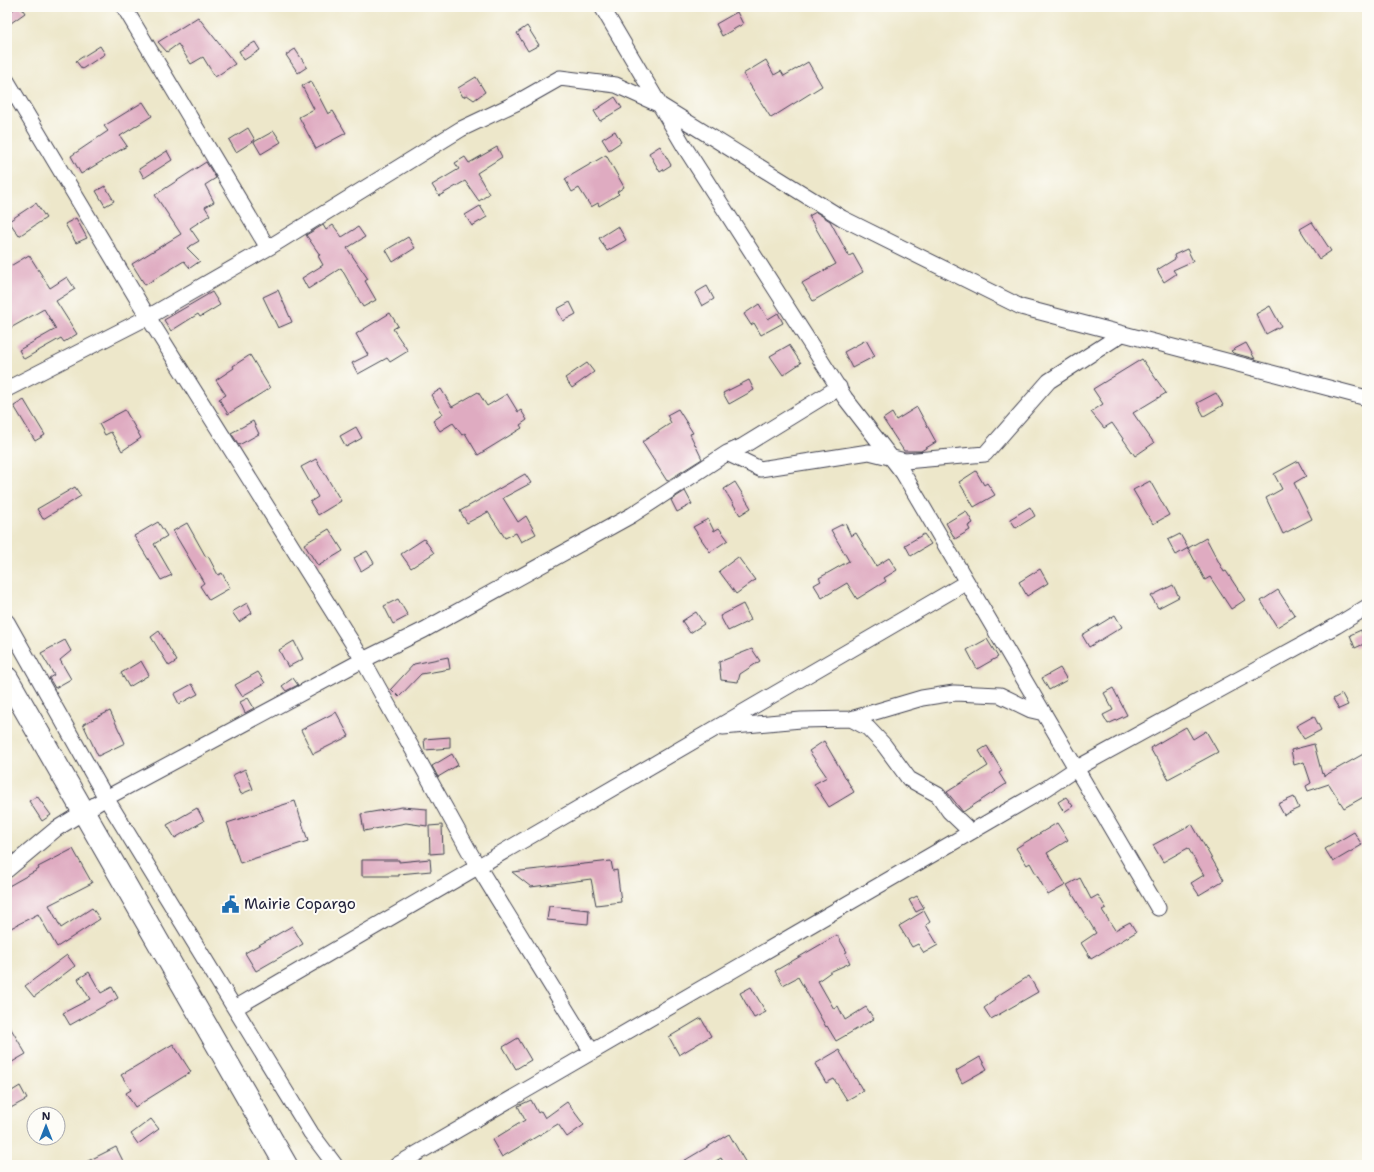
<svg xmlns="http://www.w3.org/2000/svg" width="1374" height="1172" viewBox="0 0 1374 1172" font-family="'Shantell Sans',sans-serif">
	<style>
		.building { fill: #dfabc1 }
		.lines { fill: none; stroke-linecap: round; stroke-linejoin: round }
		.minor-casing { stroke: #404050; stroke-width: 17 }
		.highway-casing { stroke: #404050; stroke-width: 24 }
		.minor { stroke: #fff; stroke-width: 15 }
		.highway { stroke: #fff; stroke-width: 22 }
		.labels { text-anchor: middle; stroke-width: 4; stroke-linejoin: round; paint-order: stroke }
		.poi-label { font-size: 15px; fill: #22223b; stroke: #fdfcf7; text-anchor: start }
	</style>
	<rect width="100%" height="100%" fill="#fdfcf7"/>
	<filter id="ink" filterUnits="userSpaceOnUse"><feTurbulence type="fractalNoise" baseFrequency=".025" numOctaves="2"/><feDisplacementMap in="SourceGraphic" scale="8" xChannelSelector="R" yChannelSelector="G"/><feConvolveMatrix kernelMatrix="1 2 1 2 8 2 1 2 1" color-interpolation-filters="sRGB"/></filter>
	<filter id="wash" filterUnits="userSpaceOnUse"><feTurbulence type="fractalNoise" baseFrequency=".012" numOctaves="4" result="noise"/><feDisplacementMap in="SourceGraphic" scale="16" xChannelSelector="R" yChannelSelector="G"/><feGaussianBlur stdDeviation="0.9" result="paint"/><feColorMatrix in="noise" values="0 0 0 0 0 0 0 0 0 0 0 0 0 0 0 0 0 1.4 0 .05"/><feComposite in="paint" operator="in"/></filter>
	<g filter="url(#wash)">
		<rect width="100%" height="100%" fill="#ede7ca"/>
		<g id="blocks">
			<!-- building -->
			<path class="building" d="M 17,7 L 21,7 L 25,13 L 11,23 L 7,14 Z
				M 737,12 L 743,24 L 722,36 L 716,24 Z
				M 198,17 L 235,64 L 215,77 L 203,57 L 191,64 L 178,44 L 167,52 L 158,42 Z
				M 527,26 L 539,45 L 528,51 L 517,33 Z
				M 255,42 L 260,50 L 244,60 L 239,51 Z
				M 100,46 L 105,54 L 82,69 L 76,61 Z
				M 295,49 L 307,67 L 298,73 L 286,55 Z
				M 766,60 L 774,75 L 781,71 L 784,76 L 808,62 L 822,86 L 771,118 L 743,74 Z
				M 476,77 L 485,92 L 474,100 L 467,95 L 463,97 L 458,88 Z
				M 311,81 L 328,114 L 333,111 L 346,133 L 316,149 L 299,117 L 314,109 L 302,86 Z
				M 615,97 L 622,108 L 600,121 L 594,111 Z
				M 143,102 L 152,116 L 120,136 L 127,146 L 81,174 L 71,156 L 108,131 L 104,126 Z
				M 248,128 L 255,140 L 236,152 L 229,140 Z
				M 274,131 L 281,142 L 261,154 L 254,142 Z
				M 615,131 L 621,142 L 609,150 L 602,139 Z
				M 660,146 L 671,165 L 660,172 L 649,153 Z
				M 497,147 L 502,157 L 477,173 L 489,194 L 479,201 L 465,181 L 439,196 L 432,185 L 459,169 L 455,163 L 465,157 L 469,163 Z
				M 167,151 L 172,160 L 144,178 L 139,169 Z
				M 606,155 L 624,187 L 617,192 L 619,194 L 599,206 L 598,203 L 591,207 L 579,188 L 572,192 L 565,179 Z
				M 206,162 L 216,178 L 205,185 L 214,202 L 205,207 L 210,215 L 190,228 L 199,241 L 187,248 L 200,261 L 190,268 L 184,261 L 145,285 L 132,264 L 181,234 L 155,195 Z
				M 105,186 L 114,201 L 105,206 L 96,191 Z
				M 36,203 L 46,218 L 19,236 L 9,221 Z
				M 480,206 L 487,217 L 472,226 L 465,215 Z
				M 816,212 L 830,221 L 849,256 L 853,254 L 863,272 L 813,301 L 802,283 L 836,264 L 809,216 Z
				M 76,218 L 87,238 L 76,243 L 65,224 Z
				M 1312,222 L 1331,251 L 1319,259 L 1300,229 Z
				M 323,225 L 326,230 L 333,225 L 342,237 L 358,227 L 365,237 L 347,248 L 368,279 L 365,281 L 376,300 L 363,307 L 341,268 L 308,289 L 302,278 L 323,265 L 318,256 L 320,255 L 306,235 Z
				M 618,226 L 626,240 L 607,251 L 599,238 Z
				M 408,237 L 415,248 L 393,262 L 386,250 Z
				M 1187,249 L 1193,261 L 1173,270 L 1176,274 L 1164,282 L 1157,270 L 1175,259 L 1174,255 Z
				M 29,255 L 50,288 L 67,277 L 75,289 L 56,301 L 77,334 L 64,342 L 61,338 L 24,359 L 19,350 L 56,329 L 44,309 L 7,330 L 7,268 Z
				M 707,286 L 714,299 L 702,306 L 695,293 Z
				M 278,290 L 292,322 L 278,328 L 263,297 Z
				M 212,292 L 220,305 L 200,317 L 198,314 L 171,331 L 164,320 Z
				M 570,302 L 576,314 L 563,321 L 557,309 Z
				M 759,304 L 768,319 L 778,313 L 783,323 L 761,335 L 754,323 L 751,325 L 744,314 Z
				M 1270,306 L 1281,326 L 1266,334 L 1256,314 Z
				M 390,313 L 398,326 L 393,329 L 408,351 L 390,362 L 387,358 L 358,374 L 352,363 L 368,355 L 356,334 Z
				M 866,340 L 875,356 L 852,368 L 844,352 Z
				M 1246,343 L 1255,359 L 1233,353 L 1231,351 Z
				M 789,345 L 801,363 L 783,375 L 770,356 Z
				M 250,355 L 270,388 L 228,414 L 219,399 L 226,395 L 216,380 L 234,368 L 233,366 Z
				M 1142,359 L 1166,393 L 1133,413 L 1154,443 L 1135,456 L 1112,423 L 1104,428 L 1091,412 L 1103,404 L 1093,389 Z
				M 587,363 L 594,372 L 572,388 L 565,378 Z
				M 749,380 L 754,390 L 729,404 L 723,393 Z
				M 441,389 L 452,407 L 478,392 L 487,406 L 507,394 L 518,412 L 521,410 L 527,420 L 520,425 L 522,428 L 478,455 L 465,433 L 462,435 L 453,423 L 440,431 L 433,421 L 443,414 L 431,395 Z
				M 1216,393 L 1223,405 L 1204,416 L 1197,403 Z
				M 24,400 L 45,435 L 35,441 L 14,406 Z
				M 917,407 L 936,442 L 921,451 L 904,451 L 883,419 L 892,413 L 896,420 Z
				M 678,409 L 693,433 L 690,434 L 702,459 L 667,481 L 642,442 L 671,423 L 667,415 Z
				M 125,410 L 141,438 L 122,451 L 111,432 L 105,435 L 99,424 Z
				M 253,421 L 259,434 L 239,445 L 231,433 Z
				M 356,427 L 362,438 L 346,447 L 340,436 Z
				M 316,459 L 341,501 L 318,515 L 310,502 L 318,497 L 301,467 Z
				M 1298,461 L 1306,476 L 1294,483 L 1312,519 L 1283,534 L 1266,498 L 1282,489 L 1274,474 Z
				M 976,471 L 984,485 L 987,483 L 995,495 L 974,507 L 959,482 Z
				M 525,474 L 531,483 L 503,498 L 518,522 L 526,516 L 536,534 L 521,542 L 516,533 L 505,538 L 488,512 L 467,523 L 460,511 Z
				M 1150,481 L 1169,515 L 1153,524 L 1133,490 Z
				M 735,482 L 751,508 L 740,515 L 724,489 Z
				M 75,487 L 81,496 L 43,519 L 37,509 Z
				M 685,491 L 692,504 L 677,512 L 671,500 Z
				M 1030,507 L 1035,516 L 1016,528 L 1010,519 Z
				M 966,511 L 973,523 L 968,526 L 970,530 L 955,539 L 946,523 Z
				M 708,519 L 714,531 L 719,528 L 728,540 L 710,552 L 693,527 Z
				M 158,522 L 167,536 L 154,544 L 172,575 L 161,580 L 134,536 Z
				M 187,523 L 206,557 L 208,556 L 218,575 L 222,573 L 230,588 L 209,600 L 200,586 L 204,583 L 173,531 Z
				M 845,523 L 851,536 L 856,533 L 876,566 L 889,558 L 897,570 L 884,578 L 886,581 L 857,599 L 847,583 L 822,598 L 814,585 L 821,581 L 819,578 L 849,561 L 831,530 Z
				M 329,529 L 343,551 L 318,566 L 304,544 Z
				M 924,534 L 931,544 L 911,556 L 905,545 Z
				M 1180,534 L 1188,548 L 1176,555 L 1168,540 Z
				M 1206,538 L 1224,572 L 1226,571 L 1245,600 L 1231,609 L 1210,577 L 1205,580 L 1188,548 Z
				M 424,539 L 434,553 L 411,568 L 401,554 Z
				M 367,551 L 374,563 L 361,571 L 354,558 Z
				M 738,557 L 755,580 L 736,594 L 719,571 Z
				M 1040,569 L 1048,583 L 1027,596 L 1019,582 Z
				M 1173,585 L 1179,597 L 1158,608 L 1151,596 Z
				M 1278,590 L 1295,616 L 1277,627 L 1261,601 Z
				M 398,599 L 408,616 L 393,624 L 384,606 Z
				M 247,603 L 252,613 L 239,622 L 232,612 Z
				M 743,604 L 751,620 L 728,631 L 720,616 Z
				M 696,612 L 704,624 L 690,633 L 682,621 Z
				M 1115,615 L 1122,627 L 1089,647 L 1082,635 Z
				M 1361,630 L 1366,643 L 1355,648 L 1350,635 Z
				M 159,631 L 177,661 L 169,666 L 151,637 Z
				M 987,639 L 998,657 L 977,669 L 967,650 Z
				M 65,640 L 71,651 L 60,660 L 71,679 L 55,688 L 49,678 L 54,675 L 41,653 Z
				M 294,641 L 303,659 L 288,667 L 279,650 Z
				M 752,649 L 760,661 L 740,674 L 738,682 L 721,680 L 719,662 Z
				M 448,657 L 450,669 L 421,674 L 399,697 L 391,689 L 414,664 Z
				M 141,661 L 149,675 L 129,687 L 121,673 Z
				M 1060,668 L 1067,680 L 1049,690 L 1042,678 Z
				M 258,672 L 265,683 L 242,696 L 235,685 Z
				M 293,678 L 298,685 L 286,691 L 282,686 Z
				M 192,684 L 198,694 L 179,704 L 174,694 Z
				M 1113,688 L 1127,715 L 1108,724 L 1103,715 L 1113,710 L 1104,693 Z
				M 1342,694 L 1348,705 L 1339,709 L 1333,699 Z
				M 248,698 L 254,708 L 245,713 L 240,702 Z
				M 110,711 L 125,743 L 98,756 L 83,724 Z
				M 336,712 L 349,736 L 313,754 L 301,730 Z
				M 1314,716 L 1321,730 L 1304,739 L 1296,726 Z
				M 1186,727 L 1193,739 L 1206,731 L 1218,752 L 1168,779 L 1157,757 L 1155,757 L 1150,748 Z
				M 450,737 L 450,748 L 425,750 L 424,739 Z
				M 824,741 L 854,792 L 829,807 L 814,784 L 827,777 L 809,751 Z
				M 1314,744 L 1322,774 L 1323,773 L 1324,776 L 1367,752 L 1367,795 L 1344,808 L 1329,784 L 1308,791 L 1306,786 L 1311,783 L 1304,762 L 1294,765 L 1291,750 Z
				M 987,746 L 1002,771 L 999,773 L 1006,784 L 963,812 L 947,792 L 988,766 L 979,751 Z
				M 452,754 L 458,765 L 438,777 L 432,766 Z
				M 245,769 L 253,789 L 241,794 L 233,775 Z
				M 37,796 L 51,815 L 42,821 L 29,801 Z
				M 1066,797 L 1073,806 L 1064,812 L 1058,802 Z
				M 1294,797 L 1299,808 L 1284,815 L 1278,804 Z
				M 295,801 L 308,841 L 240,863 L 227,823 Z
				M 402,807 L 427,809 L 427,826 L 406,823 L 364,831 L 361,814 Z
				M 197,808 L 204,821 L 175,838 L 167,825 Z
				M 1057,823 L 1068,840 L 1047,853 L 1066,885 L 1048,895 L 1030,863 L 1027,865 L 1016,848 Z
				M 1192,824 L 1224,880 L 1199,895 L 1191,883 L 1204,875 L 1188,848 L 1163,862 L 1153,845 Z
				M 442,825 L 443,853 L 430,854 L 429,826 Z
				M 1354,832 L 1362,845 L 1333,862 L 1325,849 Z
				M 73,849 L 92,883 L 49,905 L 61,928 L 92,908 L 100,919 L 57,947 L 38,914 L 7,930 L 7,887 L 39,869 L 38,867 Z
				M 430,859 L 431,871 L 399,874 L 399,876 L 362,876 L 362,860 L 399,860 L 399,862 Z
				M 611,861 L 613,871 L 617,870 L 621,902 L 596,905 L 591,879 L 531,887 L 512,872 Z
				M 1080,878 L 1091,899 L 1098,895 L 1106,908 L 1102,910 L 1115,930 L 1130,922 L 1136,932 L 1091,959 L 1081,943 L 1096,933 L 1067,885 Z
				M 917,896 L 924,908 L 916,912 L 909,900 Z
				M 549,906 L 589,910 L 588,924 L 547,920 Z
				M 924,911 L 930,922 L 926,925 L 938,945 L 924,953 L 918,944 L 912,947 L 899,926 Z
				M 292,926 L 303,944 L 256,971 L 245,953 Z
				M 837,935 L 847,952 L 845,953 L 850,963 L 832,971 L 818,981 L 834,1009 L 838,1006 L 845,1020 L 866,1007 L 874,1019 L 836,1041 L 827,1026 L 826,1027 L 798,977 L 783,985 L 775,971 Z
				M 67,955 L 75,966 L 34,997 L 25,986 Z
				M 89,972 L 101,993 L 112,987 L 118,998 L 70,1025 L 63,1013 L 90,999 L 78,979 Z
				M 1029,976 L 1038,992 L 991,1019 L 984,1008 L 995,1000 L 994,998 Z
				M 751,987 L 766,1012 L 754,1018 L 740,993 Z
				M 701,1018 L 711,1036 L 679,1055 L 669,1037 Z
				M 7,1022 L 26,1054 L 7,1065 Z
				M 518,1038 L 531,1060 L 516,1069 L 503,1047 Z
				M 173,1044 L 191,1072 L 135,1107 L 126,1093 L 131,1090 L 121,1075 Z
				M 839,1050 L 863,1091 L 847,1100 L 834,1079 L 826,1083 L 815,1064 Z
				M 980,1057 L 987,1069 L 962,1083 L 956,1071 Z
				M 20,1086 L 27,1099 L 7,1110 L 7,1094 Z
				M 531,1100 L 538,1113 L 541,1111 L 545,1118 L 567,1102 L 584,1125 L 567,1137 L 558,1124 L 502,1157 L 492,1140 L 525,1120 L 518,1106 Z
				M 151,1119 L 159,1129 L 138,1144 L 131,1134 Z
				M 729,1134 L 747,1165 L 725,1165 L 721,1158 L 709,1165 L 677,1165 Z
				M 116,1147 L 125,1165 L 80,1165 Z"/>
		</g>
	</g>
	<g filter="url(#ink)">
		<use href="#blocks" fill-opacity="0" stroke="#404050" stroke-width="1"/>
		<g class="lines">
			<defs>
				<path id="minor" d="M 124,7 L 268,248
					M 602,7 L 684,146 L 845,398 L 903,473 L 1158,908
					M 7,81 L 148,317 L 363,660 L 474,860 L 592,1052
					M 7,389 L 148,317 L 268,248 L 461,129 L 516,103 L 560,78 L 616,85 L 660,105 L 842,218 L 1021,307 L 1367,398
					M 727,453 L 743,446 L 839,387
					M 7,622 L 106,798 L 311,1133 L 335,1165
					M 851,719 L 868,728 L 884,745 L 909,779 L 938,795 L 949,811 L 971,832
					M 723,727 L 801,720 L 851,719 L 922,698 L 954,693 L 1000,695 L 1031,710 L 1044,713
					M 7,870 L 56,829 L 106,798 L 363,660 L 424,630 L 632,515 L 727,453 L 760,469 L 869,452 L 905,461 L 985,454 L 1049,381 L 1122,334
					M 235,1008 L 967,582
					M 397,1165 L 1047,788 L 1077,768 L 1336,626 L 1367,607"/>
				<path id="highway" d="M 7,678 L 286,1165"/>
			</defs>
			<!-- minor casing -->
			<use href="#minor" class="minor-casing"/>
			<!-- highway casing -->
			<use href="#highway" class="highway-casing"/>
			<!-- minor -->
			<use href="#minor" class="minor"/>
			<!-- highway -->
			<use href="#highway" class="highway"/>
		</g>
	</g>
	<!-- icons -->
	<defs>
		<symbol id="civic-bare" viewBox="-9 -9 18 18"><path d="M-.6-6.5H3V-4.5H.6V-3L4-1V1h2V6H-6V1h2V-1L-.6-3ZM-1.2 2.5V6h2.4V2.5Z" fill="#1f6fb2" stroke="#fdfcf7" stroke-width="2.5" paint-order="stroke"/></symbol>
	</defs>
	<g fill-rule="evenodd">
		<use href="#civic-bare" x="218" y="892" width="25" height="25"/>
	</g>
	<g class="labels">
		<!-- poi labels -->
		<g class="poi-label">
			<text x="244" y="909">Mairie Copargo</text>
		</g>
	</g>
	<!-- margin -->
	<rect width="1374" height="1172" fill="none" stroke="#fdfcf7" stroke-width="24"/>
	<!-- north arrow -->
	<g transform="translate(46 1126)"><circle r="19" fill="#fdfcf7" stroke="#a5a5ac"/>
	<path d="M0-3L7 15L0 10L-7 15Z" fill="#1f6fb2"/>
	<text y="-6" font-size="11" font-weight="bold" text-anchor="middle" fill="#22223b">N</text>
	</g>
</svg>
